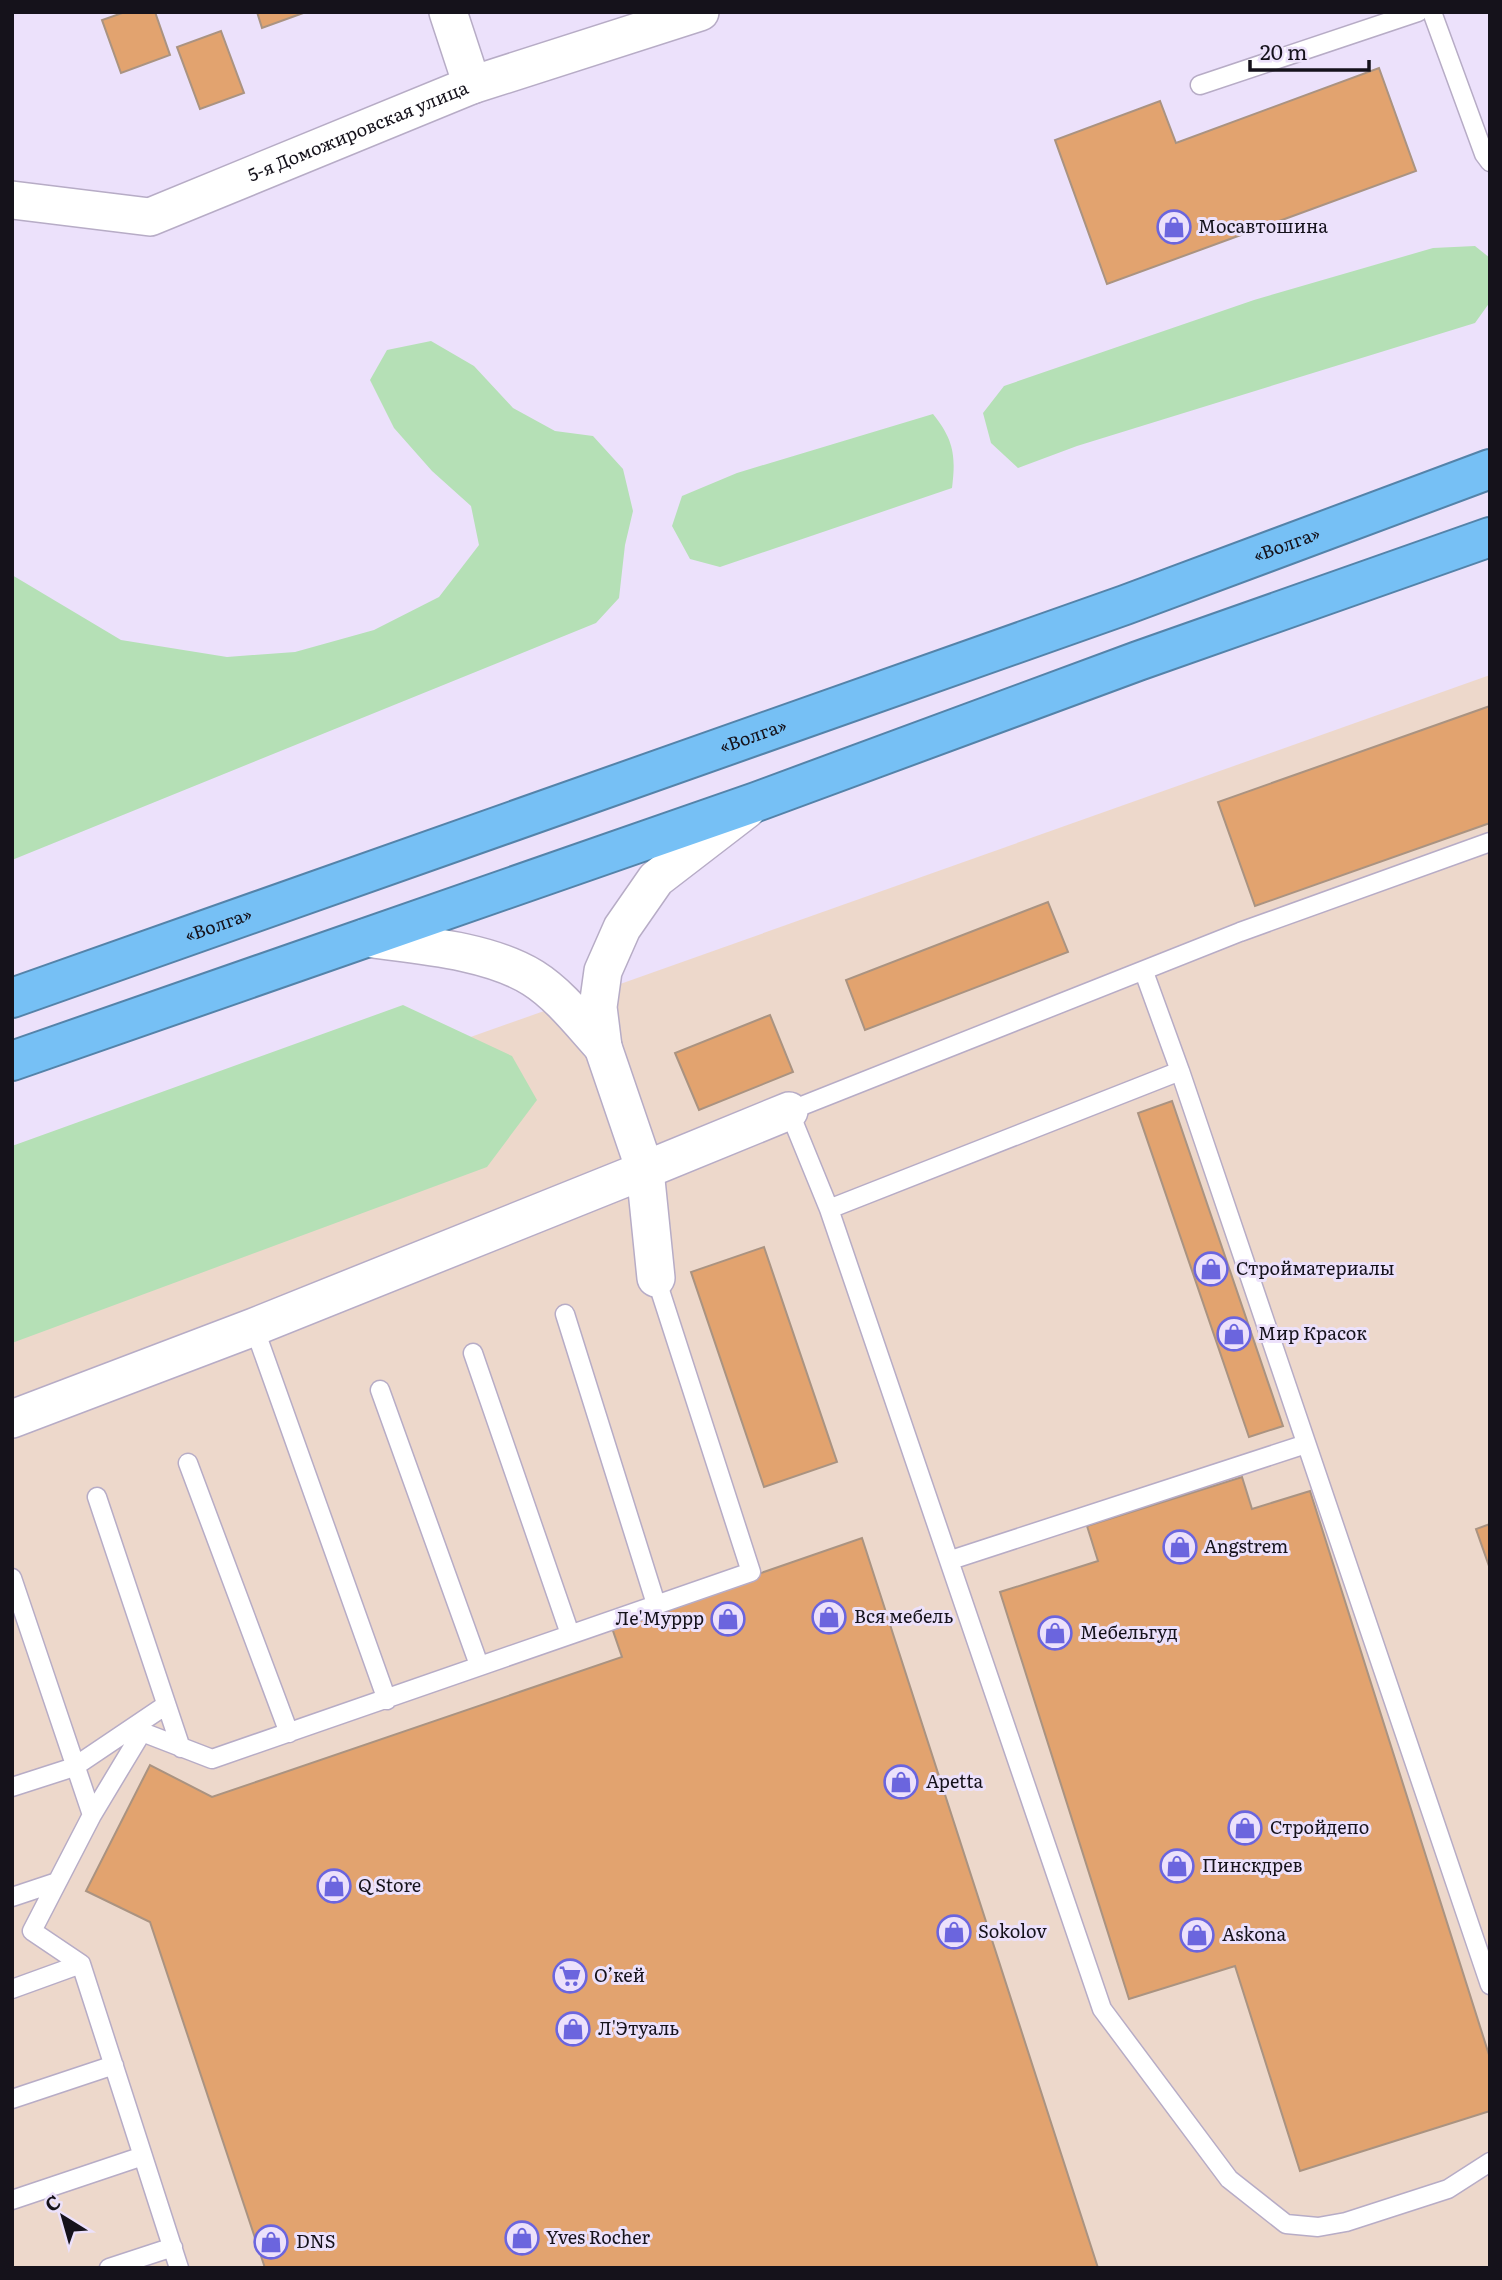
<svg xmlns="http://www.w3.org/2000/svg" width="1502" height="2280" viewBox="0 0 1502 2280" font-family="Literata,serif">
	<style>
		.commercial { fill: #edd8cb }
		.green { fill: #b5e0b6 }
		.building { fill: #e2a36f; stroke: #aa9381; stroke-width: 2 }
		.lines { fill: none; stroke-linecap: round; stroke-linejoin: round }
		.lane-casing { stroke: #b7acc6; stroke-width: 21 }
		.street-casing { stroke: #b7acc6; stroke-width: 40 }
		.highway-casing { stroke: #5483a9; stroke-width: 42 }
		.lane { stroke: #fff; stroke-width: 18 }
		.street { stroke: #fff; stroke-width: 37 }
		.highway { stroke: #76c0f5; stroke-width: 38 }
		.labels { text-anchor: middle; stroke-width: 6; stroke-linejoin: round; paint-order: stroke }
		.street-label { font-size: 18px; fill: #15121b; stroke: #ece1fb }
		.poi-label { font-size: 18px; fill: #15121b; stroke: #ece1fb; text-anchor: start }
	</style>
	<rect width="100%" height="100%" fill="#ece1fb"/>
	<!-- commercial -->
	<path class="commercial" d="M 1490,675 L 1490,2268 L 12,2268 L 12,1200 Z"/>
	<!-- green -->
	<path class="green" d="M 1475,246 L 1490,258 L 1490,302 L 1475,323 L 1077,446 L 1018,468 L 991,443 L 983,413 L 1004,386 L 1254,300 L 1433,248 Z
		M 431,341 L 474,366 L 513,408 L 555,431 L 593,436 L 623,469 L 633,511 L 625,545 L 619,598 L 596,623 L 12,860 L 12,575 L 121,640 L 227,657 L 295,652 L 374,630 L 439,597 L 479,545 L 471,506 L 432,471 L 394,428 L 370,380 L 387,350 Z
		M 933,414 C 954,440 956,456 952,488 L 720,567 L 690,559 L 672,526 L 682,496 L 737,473 Z
		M 403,1005 L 512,1056 L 537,1100 L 487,1167 L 12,1343 L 12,1146 Z"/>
	<!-- building -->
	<path class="building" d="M 125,12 L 155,12 L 170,55 L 121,73 L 102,20 Z
		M 257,12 L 306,12 L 262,28 Z
		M 221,31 L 244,93 L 200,109 L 177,47 Z
		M 1379,68 L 1416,171 L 1107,284 L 1055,140 L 1160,101 L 1176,143 Z
		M 1490,706 L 1490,823 L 1255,906 L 1218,802 Z
		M 1048,902 L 1068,952 L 865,1030 L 846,980 Z
		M 770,1015 L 793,1072 L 699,1110 L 675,1053 Z
		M 1172,1101 L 1283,1426 L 1249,1437 L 1138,1113 Z
		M 764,1247 L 837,1462 L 764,1487 L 691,1272 Z
		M 1242,1477 L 1252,1509 L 1310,1491 L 1490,2058 L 1490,2111 L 1300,2171 L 1235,1966 L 1129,1999 L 1000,1592 L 1098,1561 L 1087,1526 Z
		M 1490,1524 L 1490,1569 L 1476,1529 Z
		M 862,1538 L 1098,2268 L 265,2268 L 150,1922 L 86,1891 L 150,1765 L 212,1797 L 622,1657 L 611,1625 Z"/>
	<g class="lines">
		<defs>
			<path id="lane" d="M 1432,12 L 1484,154 L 1490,162
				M 1200,85 L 1418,12
				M 1144,972 L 1180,1071 L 829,1209 L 789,1111 L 1240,932 L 1490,842
				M 1180,1071 L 1490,1985
				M 829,1209 L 1102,2009 L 1229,2179 L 1286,2224 L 1318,2227 L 1346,2222 L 1448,2189 L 1490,2162
				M 565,1314 L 656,1604
				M 254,1327 L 387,1700
				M 473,1353 L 570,1634
				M 380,1390 L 479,1665
				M 188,1463 L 289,1733
				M 97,1497 L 181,1748
				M 951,1560 L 1306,1444
				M 12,1578 L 92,1815
				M 12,1787 L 74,1767 L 166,1705
				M 12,1897 L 57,1882
				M 12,1989 L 81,1964
				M 12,2099 L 114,2065
				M 12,2200 L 143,2156
				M 109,2268 L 173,2247
				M 179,2268 L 81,1964 L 32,1931 L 92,1815 L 142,1732 L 212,1759 L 751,1572 L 656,1278"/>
			<g id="street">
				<path d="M 448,12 L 472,85"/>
				<path id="s1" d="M 12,200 L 150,217 L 472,85 L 700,12"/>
				<path d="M 365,938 C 417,945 488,950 533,978 C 560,995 582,1024 603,1047 L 598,1007 L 603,971 L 622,928 L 656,879 L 747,809"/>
				<path d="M 603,1047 L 645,1170 L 789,1111"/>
				<path d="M 12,1419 L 254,1327 L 645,1170 L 656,1278"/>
			</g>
			<g id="highway">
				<path id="s2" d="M 12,998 L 1125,605 L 1490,469"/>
				<path d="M 12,1061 L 756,802 L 1138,661 L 1490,537"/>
			</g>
		</defs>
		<!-- lane casing -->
		<use href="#lane" class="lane-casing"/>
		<!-- street casing -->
		<use href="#street" class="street-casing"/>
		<!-- highway casing -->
		<use href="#highway" class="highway-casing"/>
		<!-- lane -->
		<use href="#lane" class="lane"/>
		<!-- street -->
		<use href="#street" class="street"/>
		<!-- highway -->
		<use href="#highway" class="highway"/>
	</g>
	<!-- icons -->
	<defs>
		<symbol id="shop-ring" viewBox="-11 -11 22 22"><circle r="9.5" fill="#ece1fb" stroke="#6b65de" stroke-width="1.5"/><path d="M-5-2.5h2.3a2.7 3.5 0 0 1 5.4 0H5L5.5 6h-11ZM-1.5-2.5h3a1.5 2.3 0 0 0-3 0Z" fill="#6b65de"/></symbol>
		<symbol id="supermarket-ring" viewBox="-11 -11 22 22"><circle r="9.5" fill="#ece1fb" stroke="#6b65de" stroke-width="1.5"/><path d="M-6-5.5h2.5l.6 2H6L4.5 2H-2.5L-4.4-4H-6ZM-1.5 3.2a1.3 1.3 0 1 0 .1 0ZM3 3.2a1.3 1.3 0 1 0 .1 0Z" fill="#6b65de"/></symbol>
	</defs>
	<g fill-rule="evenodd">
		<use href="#shop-ring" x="1155" y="208" width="38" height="38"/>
		<use href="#shop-ring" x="1192" y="1250" width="38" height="38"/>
		<use href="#shop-ring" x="1215" y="1315" width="38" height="38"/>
		<use href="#shop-ring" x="1161" y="1528" width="38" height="38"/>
		<use href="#shop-ring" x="810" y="1598" width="38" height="38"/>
		<use href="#shop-ring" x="709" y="1600" width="38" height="38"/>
		<use href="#shop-ring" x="1036" y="1614" width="38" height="38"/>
		<use href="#shop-ring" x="882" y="1763" width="38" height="38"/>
		<use href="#shop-ring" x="1226" y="1809" width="38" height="38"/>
		<use href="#shop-ring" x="1158" y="1847" width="38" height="38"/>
		<use href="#shop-ring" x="315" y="1867" width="38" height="38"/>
		<use href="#shop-ring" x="935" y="1913" width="38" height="38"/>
		<use href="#shop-ring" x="1178" y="1916" width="38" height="38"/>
		<use href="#supermarket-ring" x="551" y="1957" width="38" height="38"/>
		<use href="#shop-ring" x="554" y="2010" width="38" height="38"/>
		<use href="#shop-ring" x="503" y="2219" width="38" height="38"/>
		<use href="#shop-ring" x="252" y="2223" width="38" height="38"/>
	</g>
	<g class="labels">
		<!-- street labels -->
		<g class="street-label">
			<text dy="6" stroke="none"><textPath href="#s1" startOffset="364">5-я Доможировская улица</textPath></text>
			<text dy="6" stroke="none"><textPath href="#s2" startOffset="1353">«Волга»</textPath></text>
			<text dy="6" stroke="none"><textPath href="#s2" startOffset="786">«Волга»</textPath></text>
			<text dy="6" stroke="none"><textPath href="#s2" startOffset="219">«Волга»</textPath></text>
		</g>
		<!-- poi labels -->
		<g class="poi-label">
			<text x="1198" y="233">Мосавтошина</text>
			<text x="1236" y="1275">Стройматериалы</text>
			<text x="1258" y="1340">Мир Красок</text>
			<text x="1204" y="1553">Angstrem</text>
			<text x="854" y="1623">Вся мебель</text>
			<text x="704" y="1625" text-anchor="end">Ле'Муррр</text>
			<text x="1080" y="1639">Мебельгуд</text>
			<text x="926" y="1788">Apetta</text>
			<text x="1270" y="1834">Стройдепо</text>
			<text x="1202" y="1872">Пинскдрев</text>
			<text x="358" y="1892">Q Store</text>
			<text x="978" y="1938">Sokolov</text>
			<text x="1222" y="1941">Askona</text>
			<text x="594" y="1982">О’кей</text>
			<text x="598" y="2035">Л'Этуаль</text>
			<text x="546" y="2244">Yves Rocher</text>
			<text x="296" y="2248">DNS</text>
		</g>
	</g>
	<!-- border -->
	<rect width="1502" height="2280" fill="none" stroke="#15121b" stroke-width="28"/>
	<!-- north arrow -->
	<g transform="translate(63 2217) rotate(323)" stroke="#ece1fb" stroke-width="5" paint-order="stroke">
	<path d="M0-5L12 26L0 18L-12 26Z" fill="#15121b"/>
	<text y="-10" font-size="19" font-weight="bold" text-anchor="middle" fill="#15121b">С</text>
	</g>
	<!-- scale -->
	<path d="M1250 60v10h119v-10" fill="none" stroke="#15121b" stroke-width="3.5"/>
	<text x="1260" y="60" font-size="21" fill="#15121b" stroke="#ece1fb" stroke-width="5" paint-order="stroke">20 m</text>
</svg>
